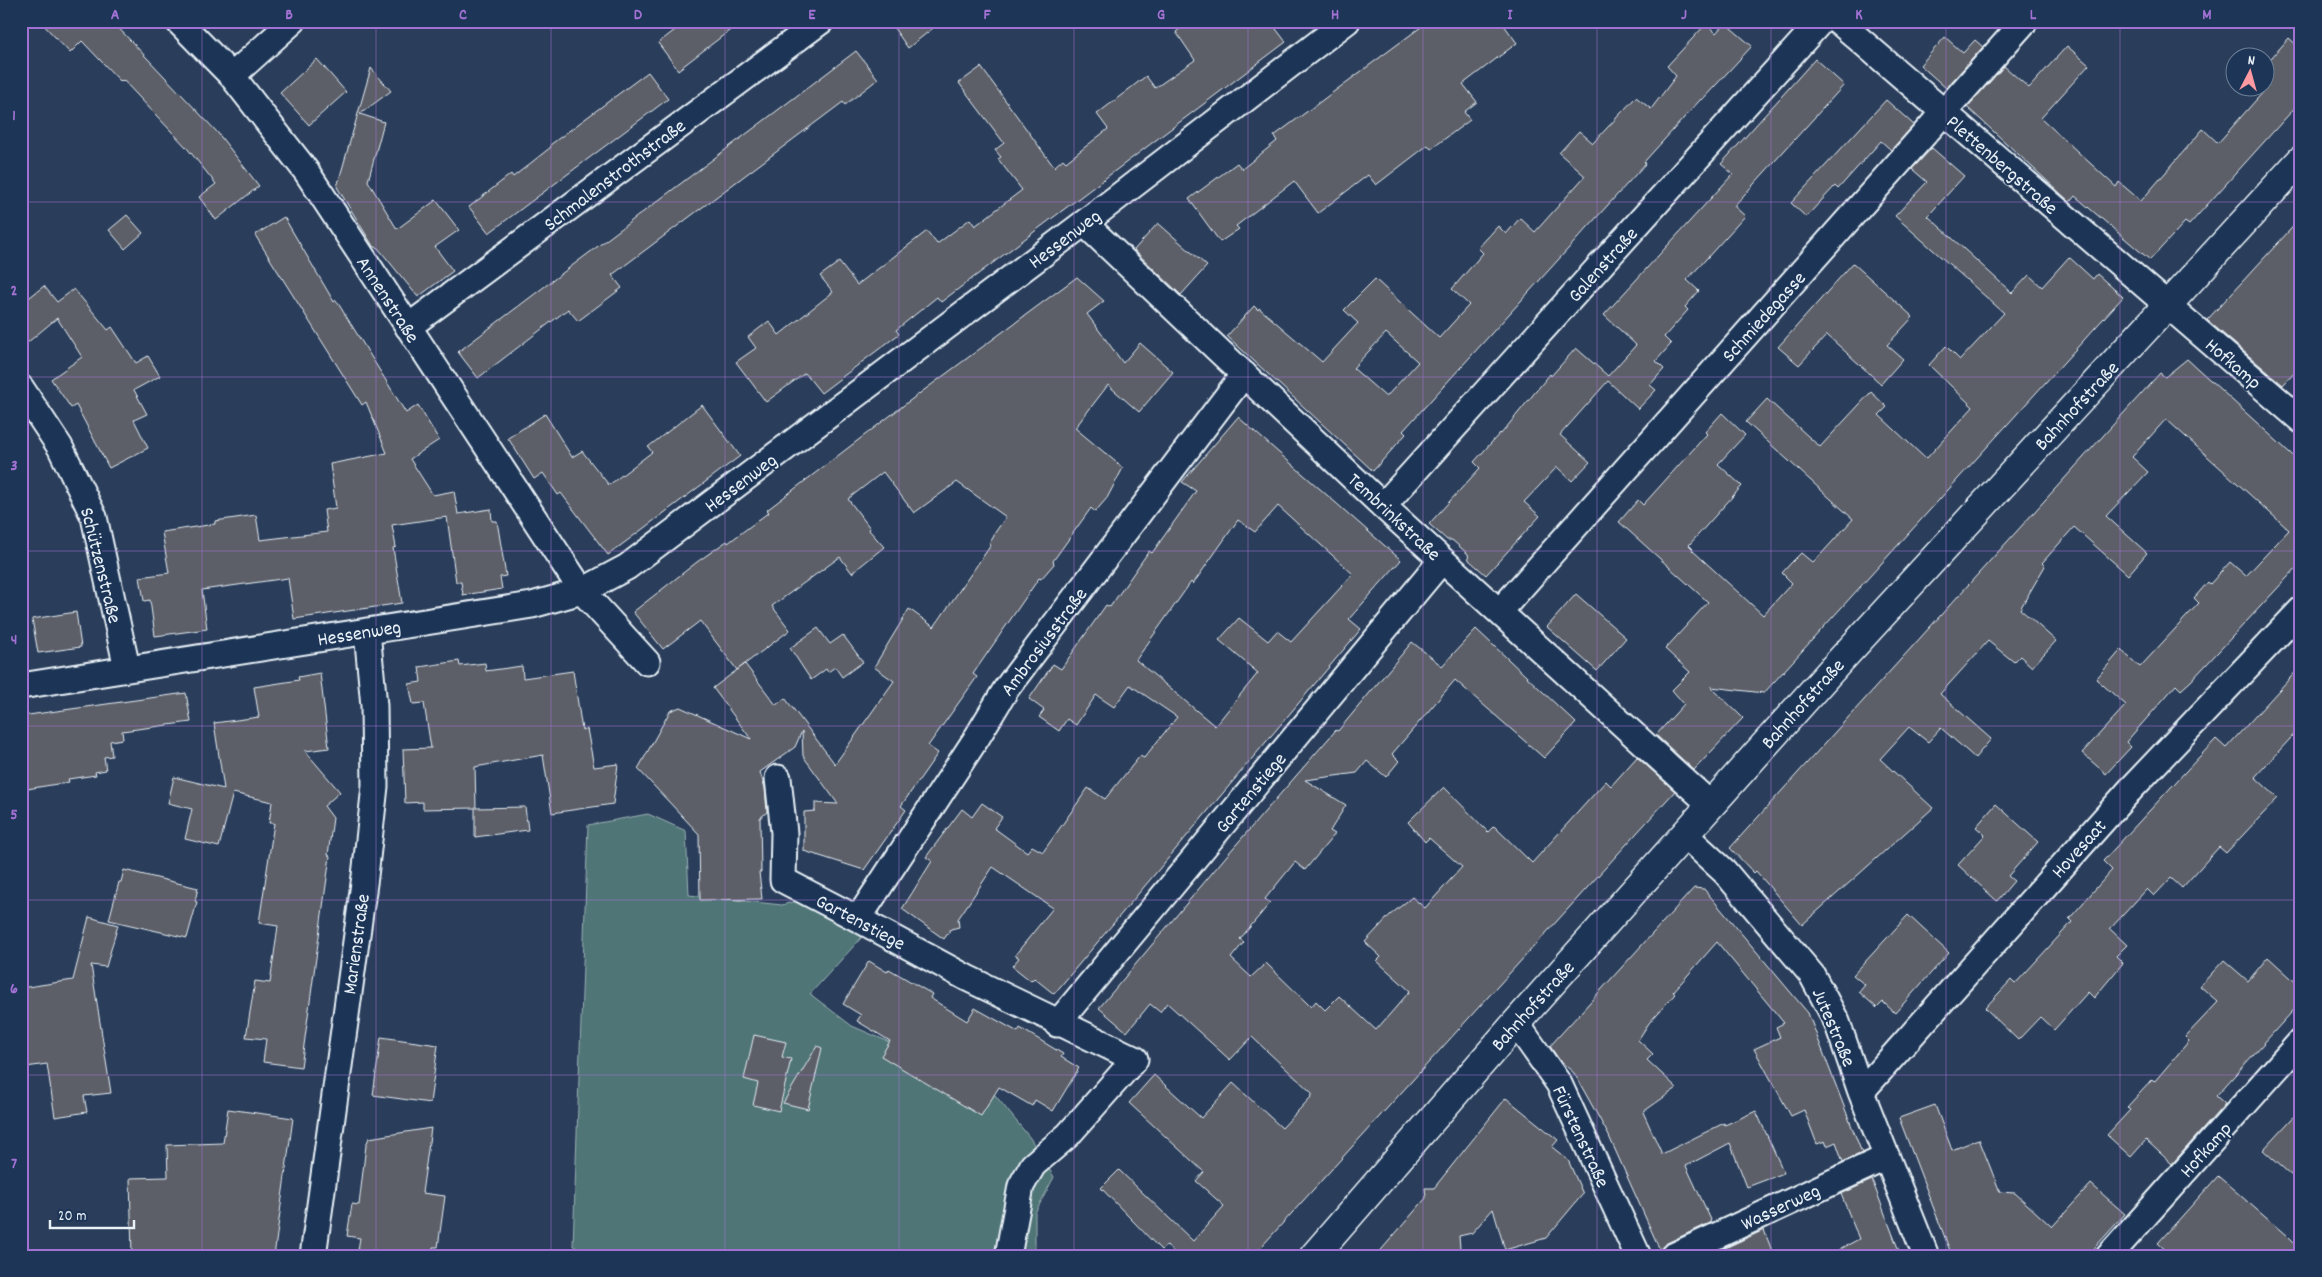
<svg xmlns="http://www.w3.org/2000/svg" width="2322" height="1277" viewBox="0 0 2322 1277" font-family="Dekko,sans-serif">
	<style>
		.green { fill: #4f7476; stroke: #9cb2b7 }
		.building { fill: #5d5f67; stroke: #e8f1f8; fill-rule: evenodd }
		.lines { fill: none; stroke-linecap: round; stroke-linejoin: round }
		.street-casing { stroke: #e8f1f8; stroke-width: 29 }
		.secondary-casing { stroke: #e8f1f8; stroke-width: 31 }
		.street { stroke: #1d3557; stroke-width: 25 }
		.secondary { stroke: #1d3557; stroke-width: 28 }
		.grid { fill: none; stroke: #a171d3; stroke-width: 1; stroke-opacity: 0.55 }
		.labels { text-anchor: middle; stroke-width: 4; stroke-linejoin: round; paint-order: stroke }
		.street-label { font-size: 20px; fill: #e8f1f8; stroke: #1d3557 }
		.neatline { fill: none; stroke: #a171d3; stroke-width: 2 }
		.grid-label { font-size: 16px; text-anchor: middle; font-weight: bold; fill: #a171d3 }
	</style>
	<rect width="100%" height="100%" fill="#2a3d5a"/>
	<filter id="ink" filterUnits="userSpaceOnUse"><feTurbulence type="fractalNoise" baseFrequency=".02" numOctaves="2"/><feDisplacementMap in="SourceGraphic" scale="10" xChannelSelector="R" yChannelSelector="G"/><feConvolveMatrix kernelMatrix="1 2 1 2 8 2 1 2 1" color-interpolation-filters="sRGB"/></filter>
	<g filter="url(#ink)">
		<!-- green -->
		<path class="green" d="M 648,814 L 686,831 L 689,895 L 782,905 L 797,901 L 863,936 L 810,994 L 852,1026 L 938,1063 L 995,1095 L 1030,1138 L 1054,1177 L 1035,1213 L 1035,1256 L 593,1256 L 573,1246 L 588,825 Z"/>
		<!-- building -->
		<path class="building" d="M 40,21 L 112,21 L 217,132 L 259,186 L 216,220 L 199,197 L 216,184 L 187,148 L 123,80 L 121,82 L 82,41 L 70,53 Z
			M 687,21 L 742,21 L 678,70 L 658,43 Z
			M 889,21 L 942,21 L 908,48 Z
			M 1189,21 L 1270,21 L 1286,42 L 941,302 L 937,297 L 896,330 L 899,334 L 821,393 L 805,373 L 766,402 L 736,362 L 756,348 L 748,337 L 769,321 L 779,335 L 833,292 L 820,276 L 839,262 L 857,285 L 927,231 L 937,244 L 970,219 L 975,226 L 1022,190 L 998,159 L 1001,157 L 995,150 L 1004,143 L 959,83 L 981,67 L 1054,167 L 1063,159 L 1066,162 L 1108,129 L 1097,114 L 1146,76 L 1155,88 L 1195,60 L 1176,32 Z
			M 1429,21 L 1501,21 L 1517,43 L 1463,84 L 1477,102 L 1464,112 L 1470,120 L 1431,149 L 1428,145 L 1376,185 L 1368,175 L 1318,213 L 1294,181 L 1236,226 L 1239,229 L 1220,242 L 1189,199 L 1237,163 L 1242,169 L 1277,141 L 1274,136 Z
			M 1725,23 L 1752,46 L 1702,100 L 1701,99 L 1644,162 L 1646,163 L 1403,431 L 1406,434 L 1373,471 L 1227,336 L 1254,306 L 1258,310 L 1259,308 L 1322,362 L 1358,323 L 1344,310 L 1375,279 L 1439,338 L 1469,305 L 1452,289 L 1483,253 L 1478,248 L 1498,226 L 1506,234 L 1520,218 L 1535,232 L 1585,176 L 1559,153 L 1579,131 L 1593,143 L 1636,97 L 1651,109 L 1676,76 L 1667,66 L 1706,24 L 1716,33 ZM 1386,333 L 1418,362 L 1386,397 L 1353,368 Z
			M 1945,37 L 1963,53 L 1975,40 L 1983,47 L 1946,88 L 1920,65 Z
			M 2289,38 L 2301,49 L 2301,101 L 2189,225 L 2185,222 L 2150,260 L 2075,196 L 2070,202 L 1967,107 L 2004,66 L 2029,88 L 2067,46 L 2089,65 L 2041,118 L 2116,187 L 2119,182 L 2141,201 L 2203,129 L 2218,143 L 2264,91 L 2264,66 Z
			M 856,51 L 878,79 L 845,105 L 843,102 L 612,275 L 622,288 L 578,321 L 568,309 L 478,378 L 458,352 Z
			M 317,59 L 346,92 L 309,125 L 280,93 Z
			M 1815,59 L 1844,85 L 1734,206 L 1745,216 L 1687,280 L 1699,291 L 1685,307 L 1688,310 L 1664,337 L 1671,344 L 1656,361 L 1664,369 L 1650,385 L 1656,390 L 1638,409 L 1608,381 L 1560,435 L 1590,462 L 1572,481 L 1557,467 L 1524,502 L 1540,516 L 1486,575 L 1469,560 L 1468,554 L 1452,540 L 1447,540 L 1429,524 L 1480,468 L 1474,462 L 1500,433 L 1501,434 L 1550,374 L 1551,376 L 1576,348 L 1608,376 L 1636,345 L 1604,315 L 1733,174 L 1721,164 Z
			M 371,68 L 391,91 L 360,114 L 384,122 L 368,181 L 397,229 L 436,200 L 459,230 L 435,247 L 453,271 L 418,297 L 378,248 L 373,246 L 337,187 Z
			M 648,72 L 668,99 L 489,233 L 469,207 L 511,174 L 513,177 L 551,147 L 550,145 Z
			M 1886,100 L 1914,125 L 1891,150 L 1881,141 L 1838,189 L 1835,186 L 1806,217 L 1791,203 Z
			M 1932,148 L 1964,176 L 1928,216 L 2012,293 L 2029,275 L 2042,287 L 2069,257 L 2093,279 L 2097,274 L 2123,297 L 1764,693 L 1711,687 L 1743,718 L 1694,770 L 1656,735 L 1684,704 L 1672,690 L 1690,672 L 1665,649 L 1708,602 L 1619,522 L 1638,500 L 1643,505 L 1707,434 L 1705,432 L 1722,413 L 1745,435 L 1718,464 L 1742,486 L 1689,545 L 1693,549 L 1692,550 L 1763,615 L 1792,583 L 1782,573 L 1791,563 L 1801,553 L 1813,563 L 1853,519 L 1746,422 L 1767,399 L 1820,447 L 1871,392 L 1887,407 L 1879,415 L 1926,459 L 1973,407 L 1929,365 L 1946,346 L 1960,360 L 2004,313 L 1895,216 L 1927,182 L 1912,169 Z
			M 127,215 L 143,233 L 125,249 L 109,230 Z
			M 284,217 L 334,302 L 336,300 L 406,413 L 418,405 L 439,440 L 410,459 L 433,495 L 454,491 L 458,514 L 491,509 L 492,521 L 497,521 L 506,576 L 500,577 L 502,589 L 463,595 L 461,582 L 456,582 L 447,517 L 392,525 L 396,547 L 393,548 L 402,603 L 294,619 L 288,578 L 202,590 L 207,629 L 155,636 L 150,600 L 144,601 L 140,577 L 169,573 L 162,532 L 215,524 L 215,521 L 256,515 L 260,540 L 327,532 L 324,510 L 336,508 L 330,464 L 387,453 L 366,402 L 362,405 L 255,235 Z
			M 2301,218 L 2301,366 L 2283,385 L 2207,320 Z
			M 1158,223 L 1207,266 L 1181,295 L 1134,250 Z
			M 1853,263 L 1913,317 L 1887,345 L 1903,359 L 1881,384 L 1827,335 L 1799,365 L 1778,347 Z
			M 1077,277 L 1104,301 L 1087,314 L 1123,363 L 1140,343 L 1173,372 L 1139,412 L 1108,385 L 1075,428 L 1123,468 L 1107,498 L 1095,512 L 1091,508 L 1053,561 L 1054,564 L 1041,579 L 1039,578 L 973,674 L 977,677 L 928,746 L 938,753 L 901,806 L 906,810 L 864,870 L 804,851 L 804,812 L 815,811 L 815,803 L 838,804 L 803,756 L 802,731 L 795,747 L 760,772 L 765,788 L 767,812 L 760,818 L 761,872 L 759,872 L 762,899 L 700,900 L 699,834 L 638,769 L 670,711 L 680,707 L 751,739 L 713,688 L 745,664 L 776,705 L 785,698 L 835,764 L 894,681 L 874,667 L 909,609 L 934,627 L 991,545 L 989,544 L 994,536 L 994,534 L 1006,517 L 957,482 L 914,513 L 883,472 L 848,499 L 870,528 L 869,530 L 884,547 L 852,573 L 840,557 L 772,606 L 790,630 L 737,670 L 700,621 L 663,649 L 633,612 L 697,562 L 727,541 L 728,543 L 769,512 L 767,510 L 908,402 Z
			M 44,286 L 57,302 L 74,289 L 108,330 L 112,327 L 136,363 L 148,356 L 160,376 L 134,390 L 147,414 L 134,420 L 148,448 L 109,468 L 76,405 L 71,408 L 51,379 L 82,357 L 57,318 L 21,348 L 21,304 Z
			M 2187,359 L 2301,463 L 2301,563 L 2191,681 L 2181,690 L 2176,685 L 2126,742 L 2131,747 L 2106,774 L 2082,753 L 2126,705 L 2096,679 L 2121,650 L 2140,667 L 2199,603 L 2194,598 L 2208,582 L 2210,584 L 2230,562 L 2246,576 L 2289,530 L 2166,419 L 2132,457 L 2148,472 L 2106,516 L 2147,553 L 2128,575 L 2074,527 L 2042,563 L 2045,566 L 2020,609 L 2056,641 L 2032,667 L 2020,656 L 2014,662 L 1988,641 L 1940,694 L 1991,739 L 1975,758 L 1941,728 L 1928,742 L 1909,727 L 1880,759 L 1933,808 L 1802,925 L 1756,871 L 1754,873 L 1730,848 L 2160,373 L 2165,377 Z
			M 702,405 L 740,456 L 608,555 L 561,493 L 558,495 L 543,473 L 534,479 L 508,438 L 545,414 L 572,457 L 582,451 L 609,485 L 652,452 L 648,447 Z
			M 1238,417 L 1401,560 L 1349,619 L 1361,629 L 1054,994 L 1034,978 L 1031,981 L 1012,966 L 1019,958 L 1015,955 L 1053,908 L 993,867 L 958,919 L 959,927 L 951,929 L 944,939 L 902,909 L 932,861 L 926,857 L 962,809 L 972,817 L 982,803 L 1002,817 L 994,828 L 1027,852 L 1032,846 L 1043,852 L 1088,788 L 1105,799 L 1140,756 L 1144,758 L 1177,717 L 1130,685 L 1114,707 L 1096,695 L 1076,725 L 1067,719 L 1059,731 L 1039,717 L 1044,710 L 1029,699 L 1053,664 L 1061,669 L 1106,605 L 1110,607 L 1149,551 L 1152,553 L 1196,491 L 1182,482 ZM 1278,506 L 1353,574 L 1291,642 L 1277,631 L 1268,641 L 1239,618 L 1219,640 L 1258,673 L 1215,726 L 1136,660 L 1191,582 L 1193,584 L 1238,520 L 1255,532 Z
			M 1576,594 L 1626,638 L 1597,671 L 1547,627 Z
			M 76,612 L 81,647 L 38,653 L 32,619 Z
			M 818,628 L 830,644 L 843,635 L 863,662 L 842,677 L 835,667 L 828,672 L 826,669 L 811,680 L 790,648 Z
			M 1476,629 L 1576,723 L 1544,758 L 1455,680 L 1392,754 L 1399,761 L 1386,777 L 1367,761 L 1357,773 L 1305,780 L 1346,805 L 1330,831 L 1335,834 L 1305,870 L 1295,862 L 1265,899 L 1270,903 L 1240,939 L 1244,942 L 1231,958 L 1251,977 L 1266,963 L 1311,1007 L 1316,1001 L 1325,1010 L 1339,996 L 1376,1030 L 1410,991 L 1377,961 L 1381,957 L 1365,942 L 1390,915 L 1412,897 L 1425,908 L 1462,867 L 1429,838 L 1425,842 L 1408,822 L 1444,787 L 1488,832 L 1494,826 L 1532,863 L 1606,781 L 1611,786 L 1637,757 L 1675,791 L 1253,1256 L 1177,1256 L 1167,1245 L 1161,1250 L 1101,1188 L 1119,1170 L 1193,1241 L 1224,1206 L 1196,1181 L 1204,1172 L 1129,1103 L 1154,1075 L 1201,1118 L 1233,1083 L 1282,1128 L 1312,1096 L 1312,1093 L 1252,1037 L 1230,1060 L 1167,1003 L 1160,1012 L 1150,1004 L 1127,1032 L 1099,1008 L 1228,854 L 1336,730 L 1338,731 L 1412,642 L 1442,666 Z
			M 459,661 L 460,666 L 485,663 L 486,671 L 522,666 L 523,678 L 573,671 L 582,730 L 587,729 L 594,767 L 618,764 L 613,804 L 552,813 L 543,755 L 475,767 L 476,808 L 525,807 L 528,830 L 475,837 L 475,808 L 423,809 L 423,802 L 405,803 L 403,749 L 431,748 L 424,703 L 413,704 L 409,684 L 421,682 L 419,667 Z
			M 2301,666 L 2301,727 L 2255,777 L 2278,798 L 2226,853 L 2219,847 L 2182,888 L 2171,878 L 2154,896 L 2147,889 L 2110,929 L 2127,945 L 2116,956 L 2123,963 L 2094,998 L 2088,992 L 2054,1030 L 2040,1017 L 2018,1040 L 1985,1008 L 2011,980 L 2015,984 L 2072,922 L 2069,919 L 2112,870 L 2103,861 L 2186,771 L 2216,739 L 2226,748 Z
			M 320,673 L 329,748 L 305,751 L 340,792 L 324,806 L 333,818 L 328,855 L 330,856 L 301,1067 L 263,1062 L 266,1039 L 246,1037 L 255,981 L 270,983 L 278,926 L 259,923 L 274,823 L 269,823 L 272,802 L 233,793 L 219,847 L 185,839 L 192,809 L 168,803 L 174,777 L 224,789 L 214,723 L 259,717 L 254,687 L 299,680 L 298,677 Z
			M 186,693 L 191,722 L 122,731 L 123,739 L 110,741 L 112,756 L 104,757 L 106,770 L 95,772 L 96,775 L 68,779 L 69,782 L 21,790 L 21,716 Z
			M 1996,804 L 2038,842 L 2008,876 L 2014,881 L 1997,901 L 1958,865 L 1985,835 L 1976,827 Z
			M 124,870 L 198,888 L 195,901 L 197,902 L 187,938 L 109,920 L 119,882 L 121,882 Z
			M 1694,888 L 1704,889 L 1808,1013 L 1862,1153 L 1843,1162 L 1836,1142 L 1827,1146 L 1825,1141 L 1817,1144 L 1804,1110 L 1791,1116 L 1754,1049 L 1780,1037 L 1776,1027 L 1784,1023 L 1717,942 L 1673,992 L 1675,994 L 1649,1023 L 1638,1040 L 1653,1054 L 1647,1060 L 1677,1088 L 1643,1112 L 1662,1154 L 1724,1123 L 1725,1125 L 1756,1111 L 1784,1173 L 1747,1187 L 1730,1143 L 1686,1166 L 1712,1222 L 1667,1243 L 1660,1250 L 1608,1134 L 1574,1073 L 1560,1061 L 1550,1046 Z
			M 1908,915 L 1949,953 L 1895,1013 L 1883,1002 L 1877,1008 L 1859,992 L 1865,985 L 1853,975 Z
			M 89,917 L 118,925 L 106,967 L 91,965 L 111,1093 L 84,1096 L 87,1112 L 55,1117 L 47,1064 L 26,1067 L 24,1057 L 21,1058 L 21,988 L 73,980 Z
			M 2268,957 L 2301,987 L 2301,1002 L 2216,1096 L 2225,1104 L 2172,1164 L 2146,1140 L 2131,1157 L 2107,1135 L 2130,1110 L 2127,1107 L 2152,1080 L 2154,1082 L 2189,1041 L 2185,1037 L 2218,1002 L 2200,986 L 2224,960 L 2248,981 Z
			M 869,961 L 887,972 L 889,969 L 932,994 L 930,998 L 967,1021 L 975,1008 L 1018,1032 L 1020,1028 L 1063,1054 L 1061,1057 L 1079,1068 L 1053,1111 L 1035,1100 L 1032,1106 L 999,1087 L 981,1116 L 881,1056 L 890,1041 L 857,1021 L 861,1015 L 843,1004 Z
			M 754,1035 L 786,1042 L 782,1057 L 791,1059 L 779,1111 L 753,1105 L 758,1083 L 744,1079 Z
			M 381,1037 L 438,1045 L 430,1103 L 373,1095 Z
			M 817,1046 L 822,1048 L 808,1109 L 783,1103 Z
			M 1506,1098 L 1558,1140 L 1552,1147 L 1568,1160 L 1583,1194 L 1546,1238 L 1505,1250 L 1493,1209 L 1472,1233 L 1459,1236 L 1460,1248 L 1454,1256 L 1376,1256 L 1426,1198 L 1425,1188 L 1434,1188 Z
			M 1935,1105 L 1952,1150 L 1979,1139 L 2000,1192 L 2015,1193 L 2052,1227 L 2091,1184 L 2125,1214 L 2087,1256 L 1952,1256 L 1899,1118 Z
			M 228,1109 L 293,1118 L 274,1256 L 132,1256 L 130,1178 L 168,1177 L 167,1145 L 223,1143 Z
			M 2301,1109 L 2301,1184 L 2263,1150 Z
			M 431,1128 L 422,1193 L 445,1196 L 438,1247 L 433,1247 L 432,1256 L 357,1256 L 360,1238 L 347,1236 L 352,1204 L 359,1205 L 366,1145 L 369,1138 Z
			M 2218,1176 L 2287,1236 L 2301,1250 L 2301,1256 L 2172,1256 L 2158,1243 Z
			M 1872,1180 L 1901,1256 L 1827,1256 L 1859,1239 L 1841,1194 Z
			M 1764,1230 L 1774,1256 L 1708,1256 Z"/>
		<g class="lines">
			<defs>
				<path id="street" d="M 178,21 L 232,76 L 306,171 L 582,591 L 647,662
					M 1838,21 L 2301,420
					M 232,76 L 293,21
					M 1084,223 L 1383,506 L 1711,805
					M 408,327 L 821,21
					M 21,388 L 60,447 L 94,517 L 127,668
					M 1383,506 L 1821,21
					M 1500,611 L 2025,21
					M 21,686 L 532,605 L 582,591 L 627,567 L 1084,223 L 1347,21
					M 778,778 L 784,833 L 783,880 L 858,919 L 967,978 L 1135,1059 L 1068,1135 L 1033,1165 L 1021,1186 L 1008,1256
					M 1685,835 L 1725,872 L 1812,975 L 1837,1022 L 1861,1092 L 1926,1256
					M 858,919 L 976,739 L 1006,689 L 1244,374
					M 1516,1023 L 1559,1084 L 1638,1256
					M 1057,1024 L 1442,560
					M 1861,1092 L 2131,789 L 2301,610
					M 313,1256 L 365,876 L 375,786 L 374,706 L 367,631
					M 1673,1256 L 1887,1157
					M 2109,1256 L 2301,1041"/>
				<path id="secondary" d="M 1314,1256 L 1516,1023 L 1837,664 L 2301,160"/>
			</defs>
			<!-- street casing -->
			<use href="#street" class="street-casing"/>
			<!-- secondary casing -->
			<use href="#secondary" class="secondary-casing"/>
			<!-- street -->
			<use href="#street" class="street"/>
			<!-- secondary -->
			<use href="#secondary" class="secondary"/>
		</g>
	</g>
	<!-- grid -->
	<path class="grid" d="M 202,21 L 202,1256M 376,21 L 376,1256M 551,21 L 551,1256M 725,21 L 725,1256M 899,21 L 899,1256M 1074,21 L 1074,1256M 1248,21 L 1248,1256M 1423,21 L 1423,1256M 1597,21 L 1597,1256M 1771,21 L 1771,1256M 1946,21 L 1946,1256M 2120,21 L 2120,1256M 21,202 L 2301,202M 21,377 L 2301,377M 21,551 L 2301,551M 21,726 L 2301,726M 21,900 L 2301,900M 21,1075 L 2301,1075"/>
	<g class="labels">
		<!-- street labels -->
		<g class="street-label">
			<text transform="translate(2003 164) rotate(41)" y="7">Plettenbergstraße</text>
			<text transform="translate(614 174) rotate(-37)" y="7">Schmalenstrothstraße</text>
			<text transform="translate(1064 238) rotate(-37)" y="7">Hessenweg</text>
			<text transform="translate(1602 264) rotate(-48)" y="7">Galenstraße</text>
			<text transform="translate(389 299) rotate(57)" y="7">Annenstraße</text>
			<text transform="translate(1763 316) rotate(-48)" y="7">Schmiedegasse</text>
			<text transform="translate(2234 363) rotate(41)" y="7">Hofkamp</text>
			<text transform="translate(2076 405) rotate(-47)" y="7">Bahnhofstraße</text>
			<text transform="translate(740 482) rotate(-37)" y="7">Hessenweg</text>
			<text transform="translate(1395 516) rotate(43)" y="7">Tembrinkstraße</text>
			<text transform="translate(102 565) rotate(76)" y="7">Schützenstraße</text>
			<text transform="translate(359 632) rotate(-9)" y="7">Hessenweg</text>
			<text transform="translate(1043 641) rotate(-53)" y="7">Ambrosiusstraße</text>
			<text transform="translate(1802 703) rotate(-48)" y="7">Bahnhofstraße</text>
			<text transform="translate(1250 792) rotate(-50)" y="7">Gartenstiege</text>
			<text transform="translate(2078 848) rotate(-48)" y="7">Hovesaat</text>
			<text transform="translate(861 921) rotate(28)" y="7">Gartenstiege</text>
			<text transform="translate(355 944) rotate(-82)" y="7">Marienstraße</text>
			<text transform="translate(1532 1005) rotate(-48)" y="7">Bahnhofstraße</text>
			<text transform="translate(1835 1027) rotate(67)" y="7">Jutestraße</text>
			<text transform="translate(1582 1136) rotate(65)" y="7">Fürstenstraße</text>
			<text transform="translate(2205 1149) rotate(-48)" y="7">Hofkamp</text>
			<text transform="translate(1780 1206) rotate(-25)" y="7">Wasserweg</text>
		</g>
	</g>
	<!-- margin -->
	<rect width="2322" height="1277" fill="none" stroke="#1d3557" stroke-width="55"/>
	<!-- north arrow -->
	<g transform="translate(2250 72) rotate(6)"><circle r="24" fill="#1d3557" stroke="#6e8097"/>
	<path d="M0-4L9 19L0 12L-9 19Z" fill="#ff9aa2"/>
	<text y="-8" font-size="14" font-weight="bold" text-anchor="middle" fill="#e8f1f8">N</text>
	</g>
	<!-- scale -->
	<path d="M50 1220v8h84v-8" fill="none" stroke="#e8f1f8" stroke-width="2.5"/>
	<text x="58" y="1220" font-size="15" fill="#e8f1f8" stroke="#1d3557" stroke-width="4" paint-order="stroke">20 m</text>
	<rect x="28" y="28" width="2266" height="1222" class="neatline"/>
	<g class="grid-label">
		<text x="115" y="19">A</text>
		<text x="289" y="19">B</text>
		<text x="463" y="19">C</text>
		<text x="638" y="19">D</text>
		<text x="812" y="19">E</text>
		<text x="987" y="19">F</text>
		<text x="1161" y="19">G</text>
		<text x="1335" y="19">H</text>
		<text x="1510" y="19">I</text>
		<text x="1684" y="19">J</text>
		<text x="1859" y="19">K</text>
		<text x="2033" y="19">L</text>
		<text x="2207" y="19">M</text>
		<text x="14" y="120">1</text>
		<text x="14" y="295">2</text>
		<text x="14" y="470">3</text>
		<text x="14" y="644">4</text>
		<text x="14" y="819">5</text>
		<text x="14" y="993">6</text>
		<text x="14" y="1168">7</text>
	</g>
</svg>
